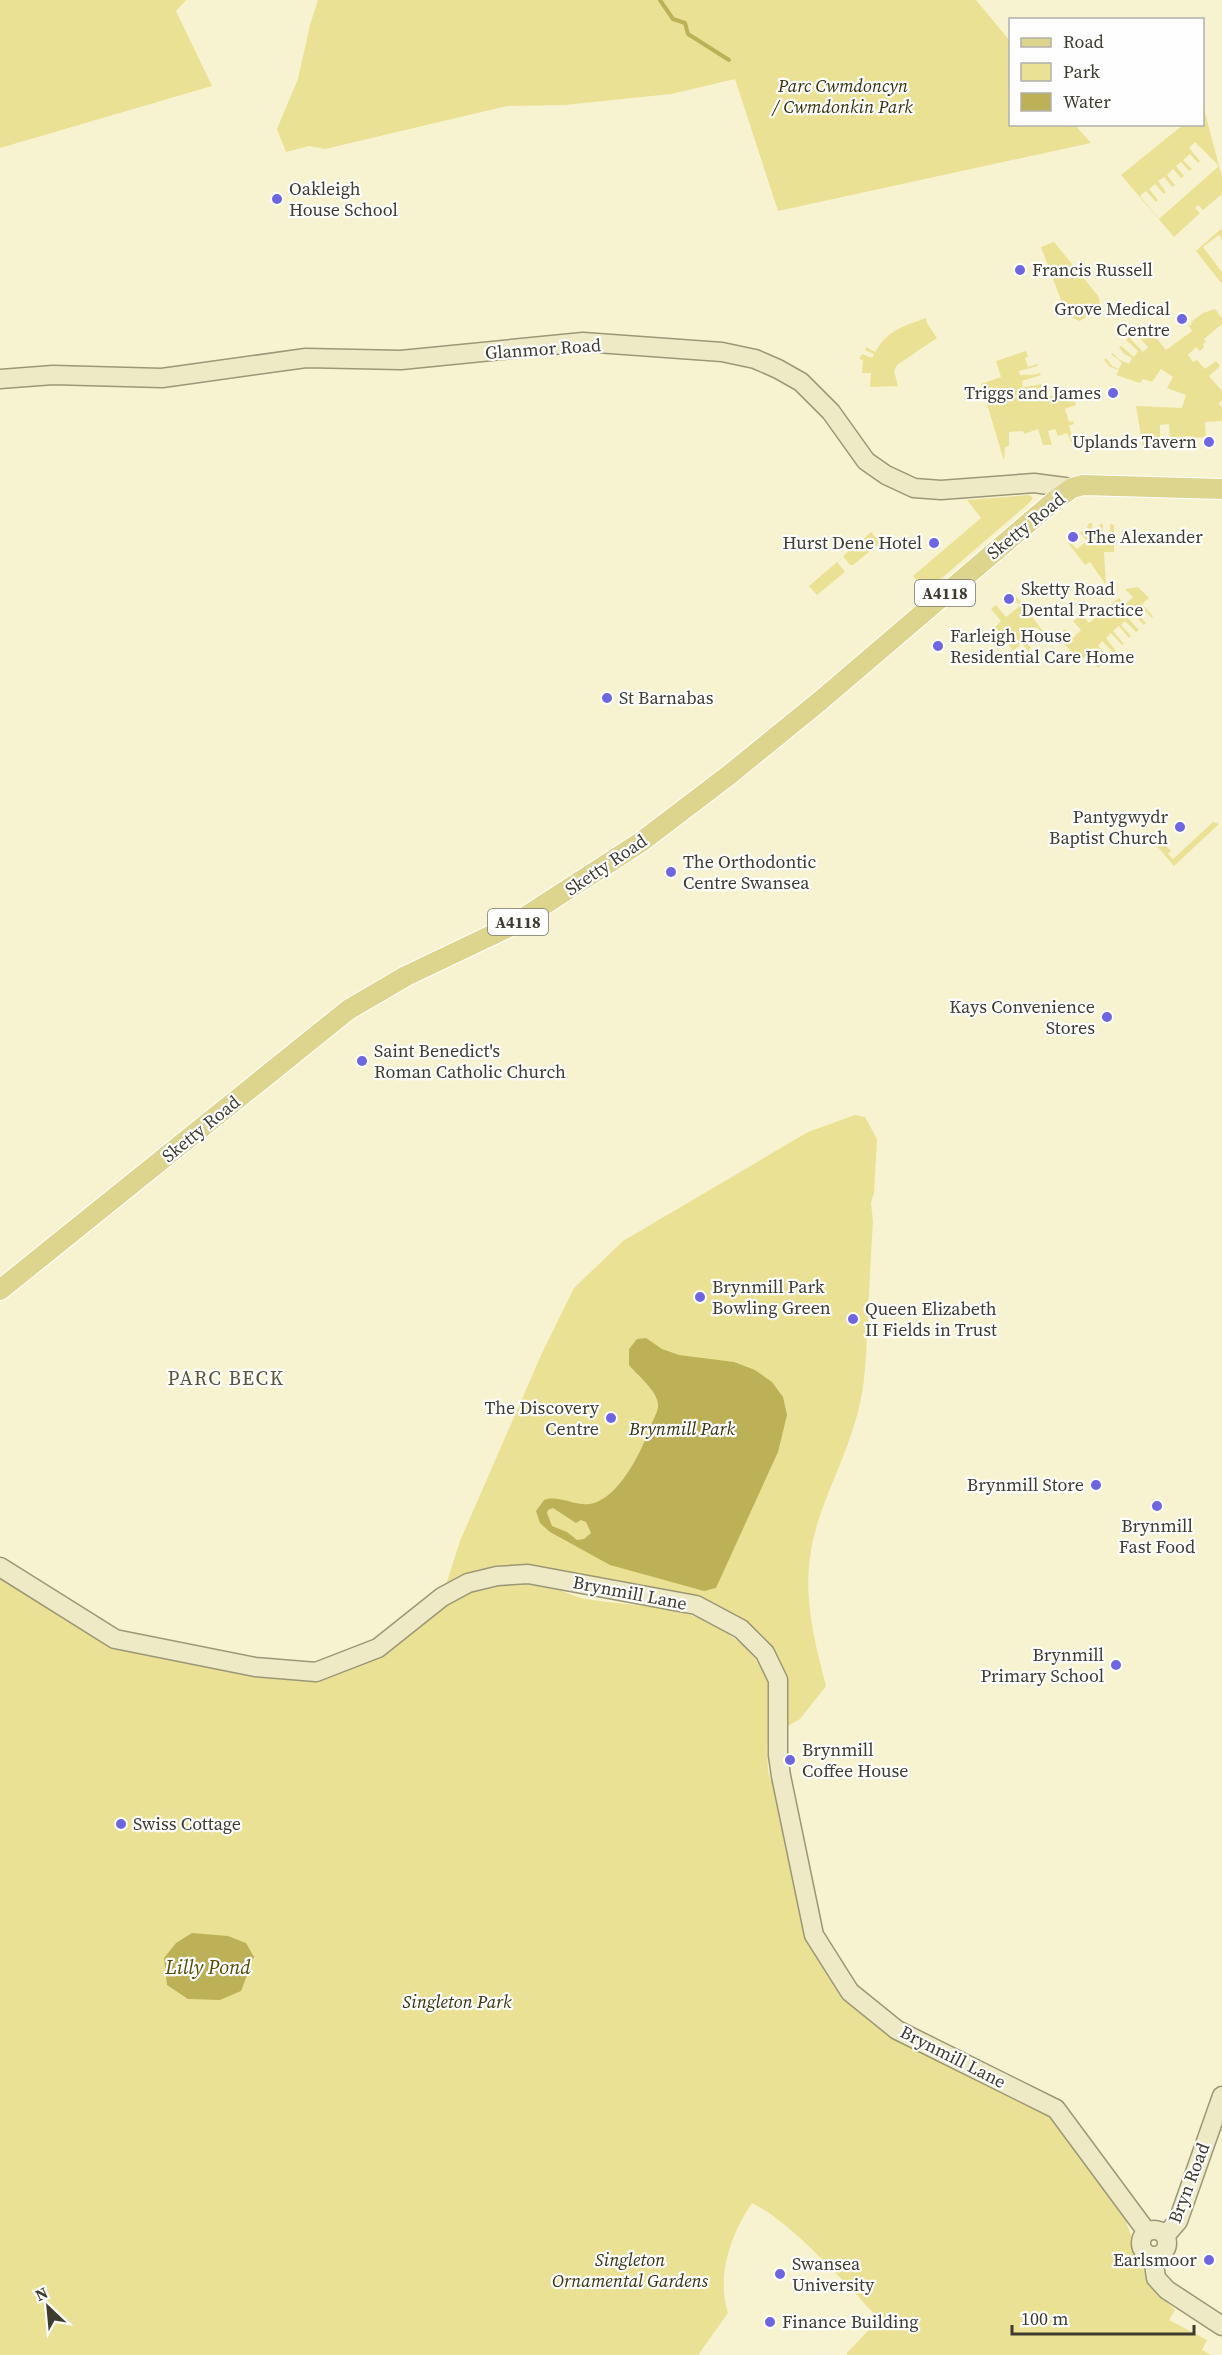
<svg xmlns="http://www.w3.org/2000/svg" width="1222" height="2355" viewBox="0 0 1222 2355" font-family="'Source Serif 4',serif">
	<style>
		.green { fill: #ebe194; fill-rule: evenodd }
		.water { fill: #bdb158; fill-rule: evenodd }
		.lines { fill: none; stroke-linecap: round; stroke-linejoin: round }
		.stream { stroke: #bdb158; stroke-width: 4 }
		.secondary-casing { stroke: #9b9777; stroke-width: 21 }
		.primary-casing { stroke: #fff; stroke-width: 22 }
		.secondary { stroke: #eeeac6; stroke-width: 18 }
		.primary { stroke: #ddd48e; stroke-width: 20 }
		.poi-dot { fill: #6d66e0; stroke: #fefefe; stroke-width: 2 }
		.labels { text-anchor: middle; stroke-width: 4.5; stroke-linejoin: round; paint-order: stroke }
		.shield { fill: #fefefe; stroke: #78766d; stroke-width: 1.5 }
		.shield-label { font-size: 16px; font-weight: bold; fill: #3e3c2f }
		.park-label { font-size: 18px; font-style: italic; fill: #38330c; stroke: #fefefe }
		.poi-label { font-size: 18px; fill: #3e3c2f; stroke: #fefefe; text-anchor: start }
		.street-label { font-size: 18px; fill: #3e3c2f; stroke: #fefefe }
		.neighbourhood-label { font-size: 20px; letter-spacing: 1.5px; fill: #595538; stroke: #fefefe }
		.water-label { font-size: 20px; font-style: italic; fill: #554c03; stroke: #fefefe }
	</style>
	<rect width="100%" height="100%" fill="#f7f3d0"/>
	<!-- green -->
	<path class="green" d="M 0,0 L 186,0 L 176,11 L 212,86 L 0,148 Z
		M 318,0 L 976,0 L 1010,41 L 1010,124 L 1075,125 L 1091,143 L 778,211 L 735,79 L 671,94 L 565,105 L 507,106 L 325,149 L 309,146 L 286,152 L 277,129 L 298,79 L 310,25 Z
		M 1204,109 L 1222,177 L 1222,194 L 1203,210 L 1198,205 L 1195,208 L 1200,213 L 1174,237 L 1121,175 L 1183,125 L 1202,124 ZM 1195,142 L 1219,166 L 1159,219 L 1140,196 L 1146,191 L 1156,202 L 1158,200 L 1149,189 L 1155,184 L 1164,194 L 1166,192 L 1158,181 L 1164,177 L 1172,187 L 1175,185 L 1167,175 L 1173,169 L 1181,178 L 1184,176 L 1176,166 L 1181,162 L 1189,171 L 1192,169 L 1183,160 L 1190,154 L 1198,163 L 1200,161 L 1189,148 Z
		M 1222,228 L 1222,239 L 1219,235 L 1203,247 L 1222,272 L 1222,284 L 1196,251 Z
		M 1054,242 L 1099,297 L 1100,307 L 1080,321 L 1067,316 L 1041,247 Z
		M 1215,309 L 1222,318 L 1222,324 L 1204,339 L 1206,342 L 1203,344 L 1204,347 L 1200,351 L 1196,347 L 1188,355 L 1193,362 L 1197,360 L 1205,369 L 1216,361 L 1220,366 L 1209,376 L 1222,391 L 1222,400 L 1219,403 L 1222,409 L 1222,421 L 1205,422 L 1206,437 L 1196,438 L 1197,447 L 1191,447 L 1190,436 L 1183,437 L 1183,448 L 1178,448 L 1177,437 L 1170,437 L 1169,424 L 1160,425 L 1160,447 L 1143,448 L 1136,406 L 1182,408 L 1186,395 L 1167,388 L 1173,377 L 1161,369 L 1152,382 L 1143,379 L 1140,383 L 1116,375 L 1119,370 L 1110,367 L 1104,360 L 1106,358 L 1112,366 L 1119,369 L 1122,363 L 1111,354 L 1113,353 L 1118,359 L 1129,364 L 1132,358 L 1124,354 L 1119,347 L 1121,346 L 1134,357 L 1138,351 L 1126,340 L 1129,337 L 1143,352 L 1148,347 L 1136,334 L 1138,331 L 1135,327 L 1137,325 L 1147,336 L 1152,333 L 1166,350 L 1192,331 L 1189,326 L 1192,324 L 1191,322 L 1203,313 Z
		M 926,318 L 927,323 L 937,338 L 897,365 L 894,371 L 898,386 L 870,387 L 871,373 L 862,373 L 863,360 L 859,359 L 862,354 L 872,358 L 874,354 L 865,350 L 866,347 L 875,352 C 889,329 902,327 926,318 Z
		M 1026,351 L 1028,357 L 1025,358 L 1028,367 L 1037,364 L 1038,366 L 1019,371 L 1020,375 C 1028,374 1031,376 1040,373 L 1041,375 L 1022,381 L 1023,387 L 1042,384 L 1043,387 L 1026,392 L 1028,399 L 1046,393 L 1048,397 L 1071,390 L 1064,393 L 1066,397 L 1073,395 L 1076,405 L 1065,409 L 1069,422 L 1073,421 L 1074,424 L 1069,426 L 1074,441 L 1071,442 L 1067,433 L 1058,436 L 1055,429 L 1048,431 L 1052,445 L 1043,445 L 1038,429 L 1024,434 L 1023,431 L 1009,432 L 1009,446 L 1005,447 L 1004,461 L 981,384 L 1001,377 L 996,361 Z
		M 1029,495 L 1033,498 L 1028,504 L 929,589 L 923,588 L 913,576 L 981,518 L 967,500 Z
		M 1089,523 L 1092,523 L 1092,538 L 1100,538 L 1100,524 L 1103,524 L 1102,538 L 1110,538 L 1110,524 L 1114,525 L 1114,552 L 1104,552 L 1106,585 L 1090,562 L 1085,565 L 1068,543 L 1070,542 L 1077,549 L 1087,541 L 1080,533 L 1081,531 L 1086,536 L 1091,533 L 1087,527 Z
		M 871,532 L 880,543 L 853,565 L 850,565 L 843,556 Z
		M 837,562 L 845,572 L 817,595 L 809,586 Z
		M 1138,587 L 1149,598 L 1142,604 L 1153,616 L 1152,618 L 1140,606 L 1135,611 L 1146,623 L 1144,625 L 1133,613 L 1128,618 L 1139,630 L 1136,632 L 1125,621 L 1121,625 L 1131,636 L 1129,638 L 1119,626 L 1113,631 L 1124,644 L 1122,645 L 1111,633 L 1106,638 L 1116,651 L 1114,653 L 1102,641 L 1098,646 L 1109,657 L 1106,660 L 1096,648 L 1091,651 L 1102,664 L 1098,668 L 1087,655 L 1080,661 L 1058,637 L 1065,629 L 1073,638 L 1081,630 L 1073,621 L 1082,615 L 1089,623 L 1119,598 L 1125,604 L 1133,597 L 1125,589 Z
		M 1012,591 L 1046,635 L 1044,636 L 1037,627 L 1031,632 L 1038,640 L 1036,642 L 1029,634 L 1023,638 L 1031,648 L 1028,651 L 1022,643 L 1013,651 L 995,627 L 1001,621 L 991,609 L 996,605 L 1006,617 L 1020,606 L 1010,593 Z
		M 1213,822 L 1219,824 L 1174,866 L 1151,839 L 1156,835 L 1171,851 L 1168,854 L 1173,859 Z
		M 855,1115 L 865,1117 L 877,1139 L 874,1193 L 871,1203 L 873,1221 C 871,1254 869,1288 868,1321 C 866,1349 866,1377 860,1403 C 852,1440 836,1472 823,1507 C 798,1574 809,1620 826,1686 L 800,1719 L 779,1731 L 765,1653 L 696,1605 L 528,1574 L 442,1597 L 460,1541 L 542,1353 L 574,1288 L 623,1241 L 808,1132 Z
		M 0,1571 L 101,1639 L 301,1678 L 464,1595 C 489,1584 515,1576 543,1584 C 558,1588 571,1596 586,1599 C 658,1610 712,1602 762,1667 C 766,1671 770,1678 771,1683 C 776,1703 758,1773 775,1785 L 826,1968 L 955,2065 L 986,2085 L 1032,2106 L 1060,2124 L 1124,2216 L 1150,2287 L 1175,2310 L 1169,2320 L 1207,2340 L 1202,2350 L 1211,2355 L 847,2355 L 847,2353 L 880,2318 C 869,2311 863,2301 854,2292 C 825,2263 788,2221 752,2203 C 731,2234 716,2276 728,2313 L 698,2355 L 0,2355 Z"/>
	<!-- water -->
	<path class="water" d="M 646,1338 L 662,1349 L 679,1355 L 734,1362 L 755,1370 L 772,1382 L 783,1397 L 787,1415 L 778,1452 L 716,1588 L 704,1591 L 610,1565 L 550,1532 L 540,1523 L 536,1511 L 544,1500 C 562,1494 578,1510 597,1502 C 623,1491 643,1448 652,1423 C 654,1418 658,1411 658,1406 C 659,1392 637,1375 629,1365 L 629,1349 L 637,1339 ZM 553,1508 L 576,1523 L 581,1520 L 586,1522 L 591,1533 L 584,1539 L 577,1540 L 567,1532 L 552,1526 L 547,1513 L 548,1510 Z
		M 192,1933 L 228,1936 L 246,1943 L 254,1957 L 241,1991 L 220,2000 L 188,1999 L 167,1985 L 164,1958 L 176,1943 Z"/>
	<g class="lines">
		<!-- stream -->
		<path class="stream" d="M 660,0 L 673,19 L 685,23 L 688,34 L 729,60"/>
		<defs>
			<path id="secondary" d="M 0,379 L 53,375 L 162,378 L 306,358 L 401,360 L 583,342 L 722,352 L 755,359 L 778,369 L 801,382 L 831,412 L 866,461 L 886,475 L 914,488 L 941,490 L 1034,483 L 1072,488
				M 0,1567 L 115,1639 L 255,1667 L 316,1672 L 378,1648 L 442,1597 L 468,1583 L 497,1576 L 528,1574 L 696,1605 L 741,1629 L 765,1653 L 778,1680 L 778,1755 L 781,1776 L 814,1935 L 850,1992 L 897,2030 L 1056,2109 L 1147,2232
				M1141 2243a13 13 0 1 1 26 0a13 13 0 1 1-26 0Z
				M 1165,2236 L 1178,2221 L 1222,2096
				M 1153,2256 L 1156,2278 L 1167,2290 L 1222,2326"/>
			<path id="primary" d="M 0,1290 L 348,1010 L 406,976 L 511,926 L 641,842 L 729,775 L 820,701 L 1053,502 L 1072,488 L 1083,485 L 1222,489"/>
		</defs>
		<!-- secondary casing -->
		<use href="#secondary" class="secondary-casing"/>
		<!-- primary casing -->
		<use href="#primary" class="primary-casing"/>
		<!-- secondary -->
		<use href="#secondary" class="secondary"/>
		<!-- primary -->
		<use href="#primary" class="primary"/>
	</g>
	<!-- markers -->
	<g class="poi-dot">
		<circle cx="277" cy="199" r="6"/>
		<circle cx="1020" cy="270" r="6"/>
		<circle cx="1182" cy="319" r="6"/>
		<circle cx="1113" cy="393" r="6"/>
		<circle cx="1209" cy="442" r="6"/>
		<circle cx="1073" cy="537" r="6"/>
		<circle cx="934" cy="543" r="6"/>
		<circle cx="1009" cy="599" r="6"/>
		<circle cx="938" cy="646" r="6"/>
		<circle cx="607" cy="698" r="6"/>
		<circle cx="1180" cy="827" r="6"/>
		<circle cx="671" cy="872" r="6"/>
		<circle cx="1107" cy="1017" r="6"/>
		<circle cx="362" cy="1061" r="6"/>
		<circle cx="700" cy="1297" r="6"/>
		<circle cx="853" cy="1319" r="6"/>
		<circle cx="611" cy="1418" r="6"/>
		<circle cx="1096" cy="1485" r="6"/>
		<circle cx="1157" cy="1506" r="6"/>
		<circle cx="1116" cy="1665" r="6"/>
		<circle cx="790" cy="1760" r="6"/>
		<circle cx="121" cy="1824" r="6"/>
		<circle cx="1209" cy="2260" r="6"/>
		<circle cx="780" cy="2274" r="6"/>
		<circle cx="770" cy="2322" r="6"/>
	</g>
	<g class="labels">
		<!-- shield labels -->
		<g class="shield">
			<rect x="915" y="580" width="60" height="26" rx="4.5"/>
			<rect x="488" y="909" width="60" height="26" rx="4.5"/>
		</g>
		<g class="shield-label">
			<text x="945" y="599">A4118</text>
			<text x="518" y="928">A4118</text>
		</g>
		<!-- park labels -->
		<g class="park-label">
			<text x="843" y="92">Parc Cwmdoncyn<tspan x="843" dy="21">/ Cwmdonkin Park</tspan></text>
			<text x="682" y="1435">Brynmill Park</text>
			<text x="457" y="2008">Singleton Park</text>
			<text x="630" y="2266">Singleton<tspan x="630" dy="21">Ornamental Gardens</tspan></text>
		</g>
		<!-- poi labels -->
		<g class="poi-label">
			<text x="289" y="195">Oakleigh<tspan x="289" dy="21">House School</tspan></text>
			<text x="1032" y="276">Francis Russell</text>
			<text x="1170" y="315" text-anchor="end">Grove Medical<tspan x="1170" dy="21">Centre</tspan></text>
			<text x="1101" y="399" text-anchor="end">Triggs and James</text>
			<text x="1197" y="448" text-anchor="end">Uplands Tavern</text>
			<text x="1085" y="543">The Alexander</text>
			<text x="922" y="549" text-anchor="end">Hurst Dene Hotel</text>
			<text x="1021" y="595">Sketty Road<tspan x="1021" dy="21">Dental Practice</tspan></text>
			<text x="950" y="642">Farleigh House<tspan x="950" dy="21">Residential Care Home</tspan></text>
			<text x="619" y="704">St Barnabas</text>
			<text x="1168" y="823" text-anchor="end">Pantygwydr<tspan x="1168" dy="21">Baptist Church</tspan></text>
			<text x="683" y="868">The Orthodontic<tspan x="683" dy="21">Centre Swansea</tspan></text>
			<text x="1095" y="1013" text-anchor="end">Kays Convenience<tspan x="1095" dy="21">Stores</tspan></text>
			<text x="374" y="1057">Saint Benedict's<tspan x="374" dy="21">Roman Catholic Church</tspan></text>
			<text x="712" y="1293">Brynmill Park<tspan x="712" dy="21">Bowling Green</tspan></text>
			<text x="865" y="1315">Queen Elizabeth<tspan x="865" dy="21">II Fields in Trust</tspan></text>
			<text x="599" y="1414" text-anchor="end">The Discovery<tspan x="599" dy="21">Centre</tspan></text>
			<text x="1084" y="1491" text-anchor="end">Brynmill Store</text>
			<text x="1157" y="1532" text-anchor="middle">Brynmill<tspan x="1157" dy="21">Fast Food</tspan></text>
			<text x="1104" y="1661" text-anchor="end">Brynmill<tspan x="1104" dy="21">Primary School</tspan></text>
			<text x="802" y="1756">Brynmill<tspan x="802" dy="21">Coffee House</tspan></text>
			<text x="133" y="1830">Swiss Cottage</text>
			<text x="1197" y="2266" text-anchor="end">Earlsmoor</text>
			<text x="792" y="2270">Swansea<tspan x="792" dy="21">University</tspan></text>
			<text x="782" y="2328">Finance Building</text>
		</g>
		<!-- street labels -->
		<g class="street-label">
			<text transform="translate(543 349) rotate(-4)" y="6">Glanmor Road</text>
			<text transform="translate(1026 526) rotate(-39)" y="6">Sketty Road</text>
			<text transform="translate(606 865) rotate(-34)" y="6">Sketty Road</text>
			<text transform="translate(201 1129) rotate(-39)" y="6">Sketty Road</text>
			<text transform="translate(630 1593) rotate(11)" y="6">Brynmill Lane</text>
			<text transform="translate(953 2057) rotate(27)" y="6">Brynmill Lane</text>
			<text transform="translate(1189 2183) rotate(-69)" y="6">Bryn Road</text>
		</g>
		<!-- neighbourhood labels -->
		<g class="neighbourhood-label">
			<text x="226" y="1385">PARC BECK</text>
		</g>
		<!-- water labels -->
		<g class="water-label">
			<text x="208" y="1974">Lilly Pond</text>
		</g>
	</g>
	<!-- legend -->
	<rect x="1009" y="18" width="195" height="108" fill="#fefefe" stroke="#b1b0ab" stroke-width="1.5"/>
	<rect x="1021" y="38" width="30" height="9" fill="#ddd48e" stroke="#b1b0ab" stroke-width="1.5"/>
	<text x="1063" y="48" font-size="18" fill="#3e3c2f">Road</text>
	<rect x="1021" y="63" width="30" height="18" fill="#ebe194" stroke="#b1b0ab" stroke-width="1.5"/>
	<text x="1063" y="78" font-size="18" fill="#3e3c2f">Park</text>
	<rect x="1021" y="93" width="30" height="18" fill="#bdb158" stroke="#b1b0ab" stroke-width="1.5"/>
	<text x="1063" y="108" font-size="18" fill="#3e3c2f">Water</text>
	<!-- north arrow -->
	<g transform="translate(48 2307) rotate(334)" stroke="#fefefe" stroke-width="4.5" paint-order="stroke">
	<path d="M0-4.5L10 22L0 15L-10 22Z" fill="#3e3c2f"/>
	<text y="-9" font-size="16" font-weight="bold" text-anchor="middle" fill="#3e3c2f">N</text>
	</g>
	<!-- scale -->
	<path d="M1012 2325v9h182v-9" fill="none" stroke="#3e3c2f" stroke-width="3"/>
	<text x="1021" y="2325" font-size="18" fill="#3e3c2f" stroke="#fefefe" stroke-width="4.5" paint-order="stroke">100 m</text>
</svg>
